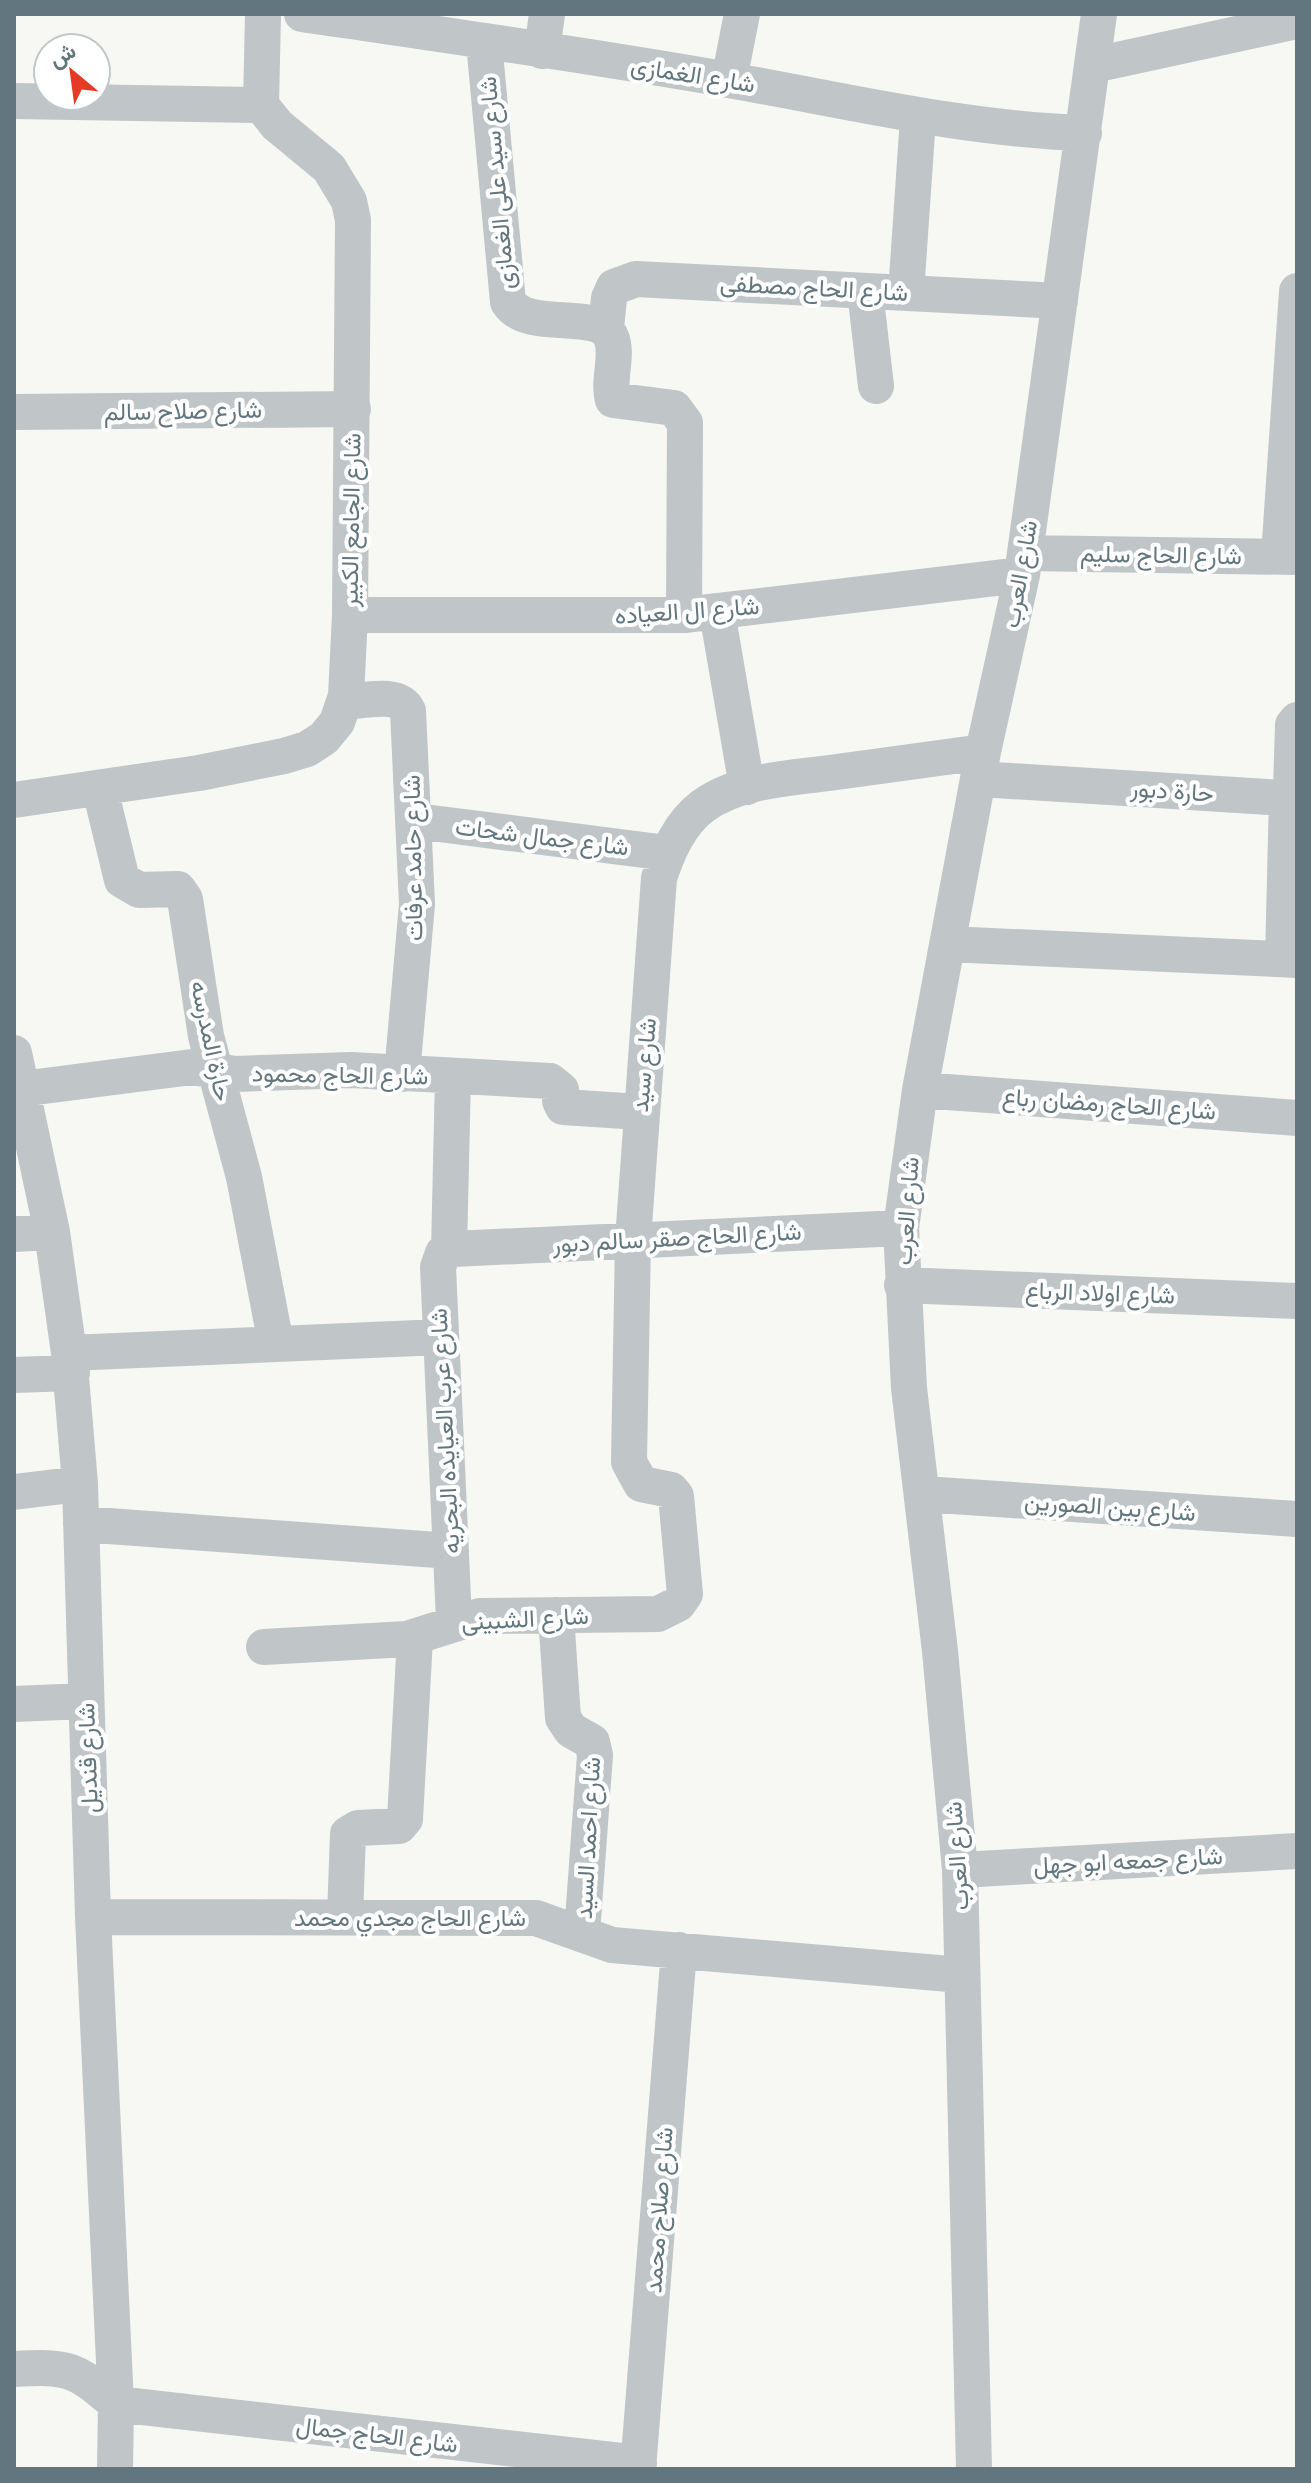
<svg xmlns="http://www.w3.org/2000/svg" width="1311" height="2483" viewBox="0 0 1311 2483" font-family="Roboto,Vazirmatn,sans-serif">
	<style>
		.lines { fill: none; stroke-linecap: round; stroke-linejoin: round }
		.street { stroke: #c0c5c8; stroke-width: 36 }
		.labels { text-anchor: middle; stroke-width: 8; stroke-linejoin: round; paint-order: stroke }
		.street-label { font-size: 24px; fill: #62767f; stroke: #fff }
	</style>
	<rect width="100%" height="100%" fill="#f7f7f4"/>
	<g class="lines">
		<!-- street -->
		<path class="street" d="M 302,14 C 445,35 588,55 729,80 C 848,101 963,129 1084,133
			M 484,42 L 508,302 C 529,334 598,307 611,337 C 619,355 607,381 613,400 L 674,408 L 685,423 L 684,615
			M 542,51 L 547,14
			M 1094,65 L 1297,21
			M 729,80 L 742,14
			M 14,101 L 261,105
			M 865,291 L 876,386
			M 906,293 L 918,118
			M 606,329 L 609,298 L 614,287 L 636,279 L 1060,301
			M 14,412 L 353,409
			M 1025,553 L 1297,557
			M 1279,556 L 1297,291
			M 717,612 L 747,787
			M 350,615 L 684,615 L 1022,575
			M 345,702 C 363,701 399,691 408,711 L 417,904 L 402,1074
			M 979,779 L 1283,798 L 1291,788 L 1293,725 L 1297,720
			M 100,789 L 122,880 L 139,890 L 178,889 L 185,899 L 206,1036 L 244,1177 L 276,1344
			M 14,800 L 199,773 L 284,756 L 307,749 L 324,738 L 337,722 L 346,696 L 350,615 L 353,220 L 349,201 L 329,168 L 277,125 L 261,105 L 263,14
			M 416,821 L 667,853
			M 948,944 L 1297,960
			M 1283,959 L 1287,796
			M 14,1053 L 52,1232 L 69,1353 L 80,1484 L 93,1917 L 116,2404 L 115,2469
			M 21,1089 L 192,1067 L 235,1074 L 351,1070 L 550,1081 L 561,1090 L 560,1101 L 563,1107 L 640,1112
			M 920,1090 L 1297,1118
			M 14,1234 L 52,1232
			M 449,1250 L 453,1077
			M 902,1285 L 1297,1301
			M 69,1353 L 441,1337
			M 14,1375 L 72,1373
			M 14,1492 L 80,1484
			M 923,1494 L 1297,1519
			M 81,1524 L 451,1551
			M 556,1615 L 563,1718 L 571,1730 L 592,1742 L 595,1755 L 582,1933
			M 454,1621 L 438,1267 L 443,1253 L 453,1249 L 901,1228
			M 264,1647 L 407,1639 L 480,1616 L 658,1614 L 678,1604 L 685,1594 L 676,1496 L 671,1490 L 641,1484 L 629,1462 L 633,1240 L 659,878 C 668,851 680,823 703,806 C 742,778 798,778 844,771 C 890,765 937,758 983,752
			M 14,1704 L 86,1701
			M 960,1870 L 1297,1851
			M 93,1917 L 536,1918 L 612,1945 L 961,1975
			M 345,1917 L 348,1834 L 358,1828 L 399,1826 L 405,1819 L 415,1638
			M 14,2369 C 68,2366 75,2368 116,2404 L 639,2463
			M 638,2469 L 679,1950
			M 974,2469 L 960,1870 L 940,1651 L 909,1388 L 901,1228 L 920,1090 L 983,752 L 1022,575 L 1099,14"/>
	</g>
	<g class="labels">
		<!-- street labels -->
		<g class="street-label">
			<text transform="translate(693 75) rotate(9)" y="8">شارع الغمازى</text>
			<text transform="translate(497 183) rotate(-95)" y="8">شارع سيد على الغمازى</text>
			<text transform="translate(814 288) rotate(3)" y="8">شارع الحاج مصطفى</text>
			<text transform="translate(183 411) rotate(-1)" y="8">شارع صلاح سالم</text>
			<text transform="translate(351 520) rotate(-89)" y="8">شارع الجامع الكبير</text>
			<text transform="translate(1161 555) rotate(1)" y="8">شارع الحاج سليم</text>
			<text transform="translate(1020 574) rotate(-80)" y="8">شارع العرب</text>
			<text transform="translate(687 611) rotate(-4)" y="8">شارع ال العياده</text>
			<text transform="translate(1172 791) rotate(4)" y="8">حارة دبور</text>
			<text transform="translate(542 837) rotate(7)" y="8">شارع جمال شحات</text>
			<text transform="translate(413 858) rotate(-91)" y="8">شارع حامد عرفات</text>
			<text transform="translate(211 1041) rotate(78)" y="8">حارة المدرسه</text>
			<text transform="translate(644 1065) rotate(-85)" y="8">شارع سيد</text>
			<text transform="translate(340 1075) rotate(1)" y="8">شارع الحاج محمود</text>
			<text transform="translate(1109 1104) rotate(4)" y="8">شارع الحاج رمضان رباع</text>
			<text transform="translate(907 1211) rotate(-86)" y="8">شارع العرب</text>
			<text transform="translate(677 1238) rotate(-3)" y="8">شارع الحاج صقر سالم دبور</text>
			<text transform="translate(1100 1293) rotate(2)" y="8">شارع اولاد الرباع</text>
			<text transform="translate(445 1431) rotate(-93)" y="8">شارع عرب العيايده البحريه</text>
			<text transform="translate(1110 1507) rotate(4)" y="8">شارع بين الصورين</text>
			<text transform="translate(525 1619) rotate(-3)" y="8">شارع الشبينى</text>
			<text transform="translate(88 1758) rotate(-92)" y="8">شارع قنديل</text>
			<text transform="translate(588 1838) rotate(-87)" y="8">شارع احمد السيد</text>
			<text transform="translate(957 1856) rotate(-94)" y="8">شارع العرب</text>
			<text transform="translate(1128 1861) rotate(-3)" y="8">شارع جمعه ابو جهل</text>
			<text x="410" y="1926">شارع الحاج مجدي محمد</text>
			<text transform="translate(659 2210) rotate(-86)" y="8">شارع صلاح محمد</text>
			<text transform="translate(377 2435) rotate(7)" y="8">شارع الحاج جمال</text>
		</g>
	</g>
	<!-- border -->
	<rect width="1311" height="2483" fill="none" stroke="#62767f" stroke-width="32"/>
	<!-- north arrow -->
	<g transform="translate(72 72) rotate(331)"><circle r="38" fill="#ffffff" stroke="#c0c8cc" stroke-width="2"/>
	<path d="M0-6L14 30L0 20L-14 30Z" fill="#e53b26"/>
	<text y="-12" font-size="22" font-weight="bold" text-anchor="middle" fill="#62767f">ش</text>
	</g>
</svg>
